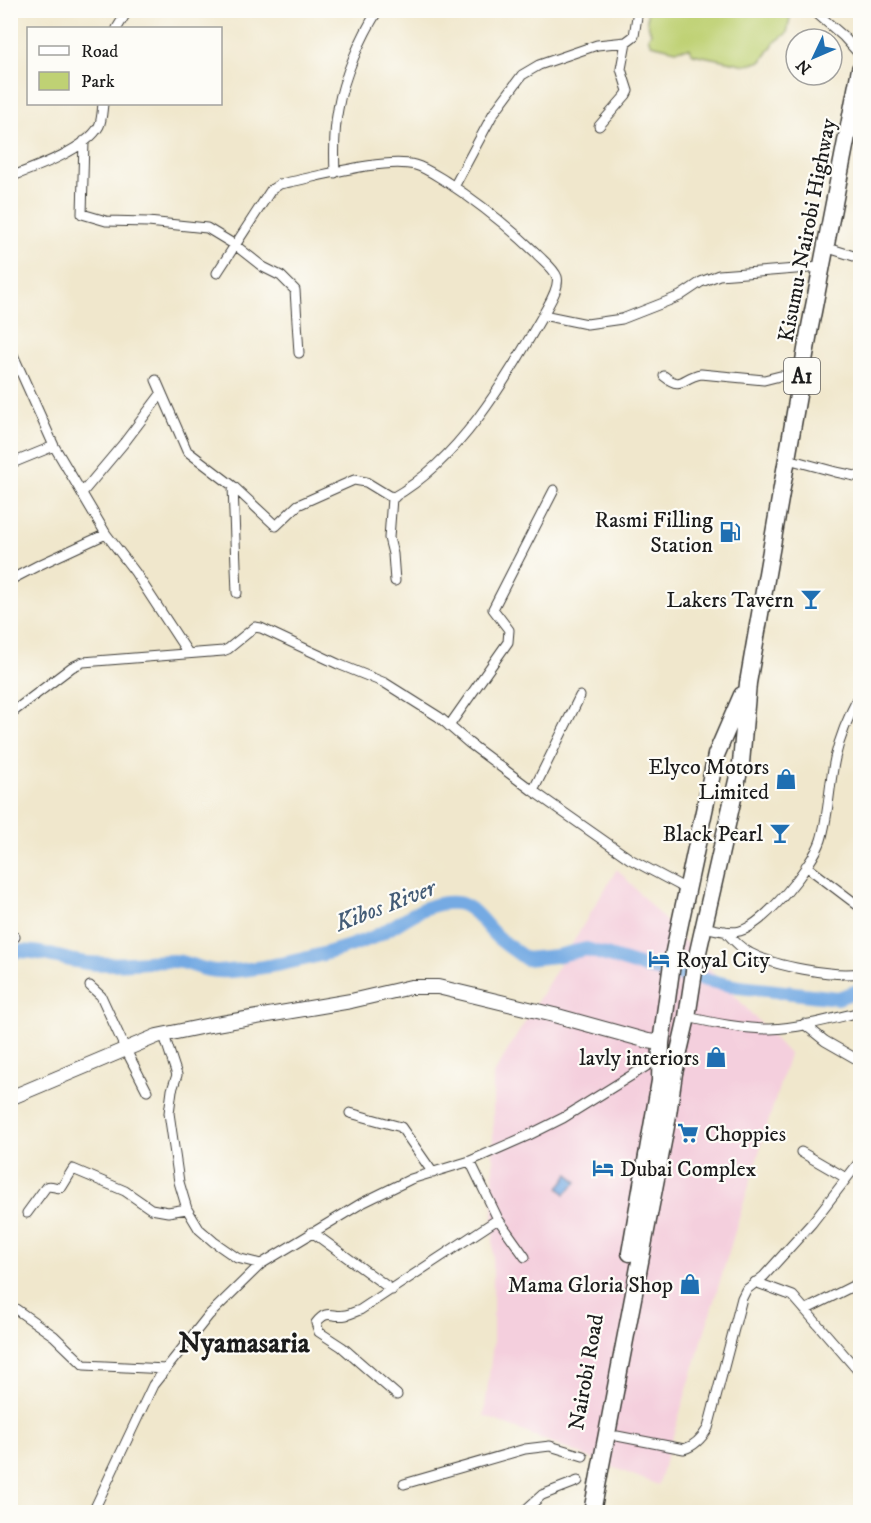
<svg xmlns="http://www.w3.org/2000/svg" width="871" height="1523" viewBox="0 0 871 1523" font-family="'IM FELL DW Pica',serif">
	<style>
		.built { fill: #f4cfdd }
		.green { fill: #bfd174; stroke: #6e7648; stroke-width: 1.5 }
		.water { fill: #75aae3; stroke: #486380; stroke-width: 1.5 }
		.lines { fill: none; stroke-linecap: round; stroke-linejoin: round }
		.river { stroke: #75aae3; stroke-width: 14 }
		.minor-casing { stroke: #3c3a36; stroke-width: 11 }
		.secondary-casing { stroke: #3c3a36; stroke-width: 16 }
		.trunk-casing { stroke: #3c3a36; stroke-width: 19 }
		.minor { stroke: #fff; stroke-width: 9 }
		.secondary { stroke: #fff; stroke-width: 14 }
		.trunk { stroke: #fff; stroke-width: 16 }
		.labels { text-anchor: middle; stroke-width: 4.5; stroke-linejoin: round; paint-order: stroke }
		.shield { fill: #fdfcf7; stroke: #605f5e; stroke-width: 1.5 }
		.shield-label { font-size: 21px; font-weight: bold; fill: #1c1c1c }
		.street-label { font-size: 22px; fill: #1c1c1c; stroke: #fdfcf7 }
		.poi-label { font-size: 22px; fill: #1c1c1c; stroke: #fdfcf7; text-anchor: end }
		.water-label { font-size: 24px; font-style: italic; fill: #445c76; stroke: #fdfcf7 }
		.district-label { font-size: 28px; font-weight: bold; fill: #1c1c1c; stroke: #fdfcf7 }
	</style>
	<rect width="100%" height="100%" fill="#fdfcf7"/>
	<filter id="ink" filterUnits="userSpaceOnUse"><feTurbulence type="fractalNoise" baseFrequency=".0167" numOctaves="2"/><feDisplacementMap in="SourceGraphic" scale="12" xChannelSelector="R" yChannelSelector="G"/><feConvolveMatrix kernelMatrix="1 2 1 2 8 2 1 2 1" color-interpolation-filters="sRGB"/></filter>
	<filter id="wash" filterUnits="userSpaceOnUse"><feTurbulence type="fractalNoise" baseFrequency=".008" numOctaves="4" result="noise"/><feDisplacementMap in="SourceGraphic" scale="24" xChannelSelector="R" yChannelSelector="G"/><feGaussianBlur stdDeviation="1.35" result="paint"/><feColorMatrix in="noise" values="0 0 0 0 0 0 0 0 0 0 0 0 0 0 0 0 0 1.4 0 .05"/><feComposite in="paint" operator="in"/></filter>
	<g filter="url(#wash)">
		<rect width="100%" height="100%" fill="#f0e7cc"/>
		<!-- built -->
		<path class="built" d="M 617,869 L 789,1054 L 658,1485 L 484,1416 L 493,1344 L 493,1075 Z"/>
		<!-- green -->
		<path class="green" d="M 647,11 L 785,11 L 790,18 L 787,33 L 774,43 L 762,61 L 746,65 L 693,54 L 689,48 L 676,50 L 651,44 L 648,38 L 651,33 L 647,22 Z"/>
		<!-- water -->
		<path class="water" d="M 569,1174 L 577,1182 L 565,1194 L 559,1188 Z"/>
		<g class="lines">
			<!-- river -->
			<path class="river" d="M 10,952 C 38,948 60,960 87,963 C 116,966 144,961 173,961 C 186,961 197,968 209,970 C 228,974 262,967 281,964 C 311,958 341,950 369,939 C 399,927 422,900 456,903 C 473,904 486,927 497,937 C 506,945 517,952 526,959 L 556,956 L 586,949 L 648,968 L 739,987 L 838,998 L 860,990"/>
		</g>
	</g>
	<g filter="url(#ink)">
		<g class="lines">
			<defs>
				<path id="minor" d="M 813,10 L 843,36 L 860,55
					M 117,28 L 128,10
					M 599,126 L 626,95 L 628,91 L 621,69 L 626,42
					M 84,141 L 82,214 L 106,221 L 148,222 L 207,228 L 235,245 L 263,267 L 281,276 L 295,290 L 299,353
					M 335,173 C 334,151 334,130 338,109 C 343,78 361,37 378,10
					M 10,177 C 34,168 87,149 99,126 C 102,120 102,111 103,104
					M 454,187 L 493,114 L 522,75 L 539,65 L 597,45 L 626,42 L 634,36 L 638,10
					M 825,247 L 860,258
					M 217,273 L 271,190 L 280,184 C 314,178 383,157 415,165 C 426,168 437,176 447,182 C 479,203 508,226 536,253 C 542,260 554,268 557,277 C 560,288 548,305 543,315
					M 10,348 L 54,446
					M 664,376 C 682,391 682,377 701,374 L 764,380 L 780,376 L 801,378
					M 156,380 L 187,451 L 233,486 L 276,526 L 298,505 L 354,480 L 366,482 L 389,496 L 395,497
					M 788,459 L 836,472 L 860,477
					M 10,464 L 54,446 L 106,534 L 135,572 L 188,653
					M 233,486 L 237,593
					M 82,493 L 124,443 L 161,394
					M 10,580 L 39,565 L 106,534
					M 395,581 L 393,554 L 389,538 L 392,498 C 460,460 505,381 543,315 L 587,324 L 622,319 L 663,303 L 680,296 L 701,282 L 719,275 L 821,267
					M 10,714 L 72,667 L 83,662 L 223,651 L 228,649 L 255,627 L 261,628 L 338,664 L 385,683 L 439,717 L 469,743 L 533,791 L 630,859 L 679,885 L 687,891
					M 449,726 L 508,642 L 509,630 L 493,609 L 554,490
					M 533,791 L 580,696
					M 806,866 L 860,907
					M 703,927 C 714,929 729,934 740,931 C 765,924 813,865 821,840 C 829,814 829,785 835,758 C 840,736 850,713 860,694
					M 725,931 C 732,939 740,948 750,953 C 774,966 833,977 860,973
					M 10,939 L 15,937
					M 90,986 L 101,996 L 125,1048 L 147,1091
					M 687,1017 C 714,1023 742,1029 770,1029 C 800,1028 831,1019 860,1012
					M 804,1024 L 825,1041 L 860,1061
					M 164,1035 L 177,1075 L 172,1090 L 169,1113 L 179,1182 L 187,1209 L 199,1229 L 214,1242 L 237,1258 L 261,1264
					M 350,1113 L 401,1127 L 433,1173
					M 801,1152 L 846,1178
					M 470,1161 L 498,1219 L 525,1257
					M 27,1213 L 46,1187 C 52,1184 57,1190 62,1187 L 73,1169 L 125,1191 L 151,1209 L 168,1212 L 187,1209
					M 312,1232 L 392,1290
					M 755,1282 L 793,1296 L 860,1373
					M 10,1305 L 54,1336 L 84,1365 L 166,1369
					M 805,1310 L 857,1284
					M 397,1395 L 342,1347 L 319,1332 L 316,1323 C 328,1308 331,1318 346,1315 C 351,1314 356,1311 360,1310 L 498,1219
					M 617,1436 L 684,1449 C 695,1446 702,1438 708,1428 L 742,1298 L 746,1290 L 764,1276 L 812,1223 L 860,1161
					M 404,1484 L 525,1449 L 550,1446 L 583,1456
					M 93,1512 L 153,1385 L 209,1315 L 261,1264 L 362,1203 L 411,1179 L 470,1161 L 527,1136 L 563,1118 L 653,1062
					M 523,1512 L 542,1495 L 578,1481"/>
				<path id="secondary" d="M 10,1098 L 157,1036 L 210,1025 L 351,1001 L 411,987 L 438,987 L 554,1015 L 648,1041 L 661,1043"/>
				<path id="trunk" d="M 630,1253 L 660,1081 L 661,1043 L 673,956 L 716,755 L 742,695
					M 592,1512 L 667,1121 L 674,1073 L 687,1017 L 695,965 L 741,763 L 748,683 L 809,332 L 860,69"/>
			</defs>
			<!-- minor casing -->
			<use href="#minor" class="minor-casing"/>
			<!-- secondary casing -->
			<use href="#secondary" class="secondary-casing"/>
			<!-- trunk casing -->
			<use href="#trunk" class="trunk-casing"/>
			<!-- minor -->
			<use href="#minor" class="minor"/>
			<!-- secondary -->
			<use href="#secondary" class="secondary"/>
			<!-- trunk -->
			<use href="#trunk" class="trunk"/>
		</g>
	</g>
	<!-- icons -->
	<defs>
		<symbol id="fuel-bare" viewBox="-9 -9 18 18"><path d="M-5.5-6h7V0h2V4h1.3V-2.5L3-4.5l.8-.8L6-3V5H2.5V1h-1V6h-7ZM-4.2-4.7v3.2H.2V-4.7Z" fill="#1f6fb2" stroke="#fdfcf7" stroke-width="2.5" paint-order="stroke"/></symbol>
		<symbol id="bar-bare" viewBox="-9 -9 18 18"><path d="M-6-5H6L.8 .8V4.5H3.5V6h-7V4.5H-.8V.8Z" fill="#1f6fb2" stroke="#fdfcf7" stroke-width="2.5" paint-order="stroke"/></symbol>
		<symbol id="shop-bare" viewBox="-9 -9 18 18"><path d="M-5-2.5h2.3a2.7 3.5 0 0 1 5.4 0H5L5.5 6h-11ZM-1.5-2.5h3a1.5 2.3 0 0 0-3 0Z" fill="#1f6fb2" stroke="#fdfcf7" stroke-width="2.5" paint-order="stroke"/></symbol>
		<symbol id="hotel-bare" viewBox="-9 -9 18 18"><path d="M-6-4.5h1.5V1H6V5H4.5V3h-9V5H-6ZM-4 0a1.8 1.8 0 1 1 3.6 0ZM.5 0V-2.5h3Q6-2.5 6 0Z" fill="#1f6fb2" stroke="#fdfcf7" stroke-width="2.5" paint-order="stroke"/></symbol>
		<symbol id="supermarket-bare" viewBox="-9 -9 18 18"><path d="M-6-5.5h2.5l.6 2H6L4.5 2H-2.5L-4.4-4H-6ZM-1.5 3.2a1.3 1.3 0 1 0 .1 0ZM3 3.2a1.3 1.3 0 1 0 .1 0Z" fill="#1f6fb2" stroke="#fdfcf7" stroke-width="2.5" paint-order="stroke"/></symbol>
	</defs>
	<g fill-rule="evenodd">
		<use href="#fuel-bare" x="715" y="517" width="30" height="30"/>
		<use href="#bar-bare" x="796" y="584" width="30" height="30"/>
		<use href="#shop-bare" x="771" y="764" width="30" height="30"/>
		<use href="#bar-bare" x="765" y="818" width="30" height="30"/>
		<use href="#hotel-bare" x="644" y="944" width="30" height="30"/>
		<use href="#shop-bare" x="701" y="1042" width="30" height="30"/>
		<use href="#supermarket-bare" x="673" y="1118" width="30" height="30"/>
		<use href="#hotel-bare" x="588" y="1153" width="30" height="30"/>
		<use href="#shop-bare" x="675" y="1269" width="30" height="30"/>
	</g>
	<g class="labels">
		<!-- shield labels -->
		<rect class="shield" x="784" y="358" width="36" height="36" rx="4.5"/>
		<g class="shield-label">
			<text x="802" y="383">A1</text>
		</g>
		<!-- street labels -->
		<g class="street-label">
			<text transform="translate(806 230) rotate(-79)" y="8">Kisumu-Nairobi Highway</text>
			<text transform="translate(585 1372) rotate(-80)" y="8">Nairobi Road</text>
		</g>
		<!-- poi labels -->
		<g class="poi-label">
			<text x="713" y="527">Rasmi Filling<tspan x="713" dy="25">Station</tspan></text>
			<text x="794" y="607">Lakers Tavern</text>
			<text x="769" y="774">Elyco Motors<tspan x="769" dy="25">Limited</tspan></text>
			<text x="763" y="841">Black Pearl</text>
			<text x="676" y="967" text-anchor="start">Royal City</text>
			<text x="699" y="1065">lavly interiors</text>
			<text x="705" y="1141" text-anchor="start">Choppies</text>
			<text x="620" y="1176" text-anchor="start">Dubai Complex</text>
			<text x="673" y="1292">Mama Gloria Shop</text>
		</g>
		<!-- water labels -->
		<g class="water-label">
			<text transform="translate(385 905) rotate(-21)" y="8">Kibos River</text>
		</g>
		<!-- district labels -->
		<g class="district-label">
			<text x="244" y="1352">Nyamasaria</text>
		</g>
	</g>
	<!-- margin -->
	<rect width="871" height="1523" fill="none" stroke="#fdfcf7" stroke-width="36"/>
	<!-- legend -->
	<rect x="27" y="27" width="195" height="78" fill="#fdfcf7" stroke="#a3a29f" stroke-width="1.5"/>
	<rect x="39" y="46" width="30" height="9" fill="#ffffff" stroke="#a3a29f" stroke-width="1.5"/>
	<text x="81" y="57" font-size="18" fill="#1c1c1c">Road</text>
	<rect x="39" y="72" width="30" height="18" fill="#bfd174" stroke="#a3a29f" stroke-width="1.5"/>
	<text x="81" y="87" font-size="18" fill="#1c1c1c">Park</text>
	<!-- north arrow -->
	<g transform="translate(814 57) rotate(226)"><circle r="28" fill="#fdfcf7" stroke="#a3a29f" stroke-width="1.5"/>
	<path d="M0-4.5L10 22L0 15L-10 22Z" fill="#1f6fb2"/>
	<text y="-9" font-size="16" font-weight="bold" text-anchor="middle" fill="#1c1c1c">N</text>
	</g>
</svg>
